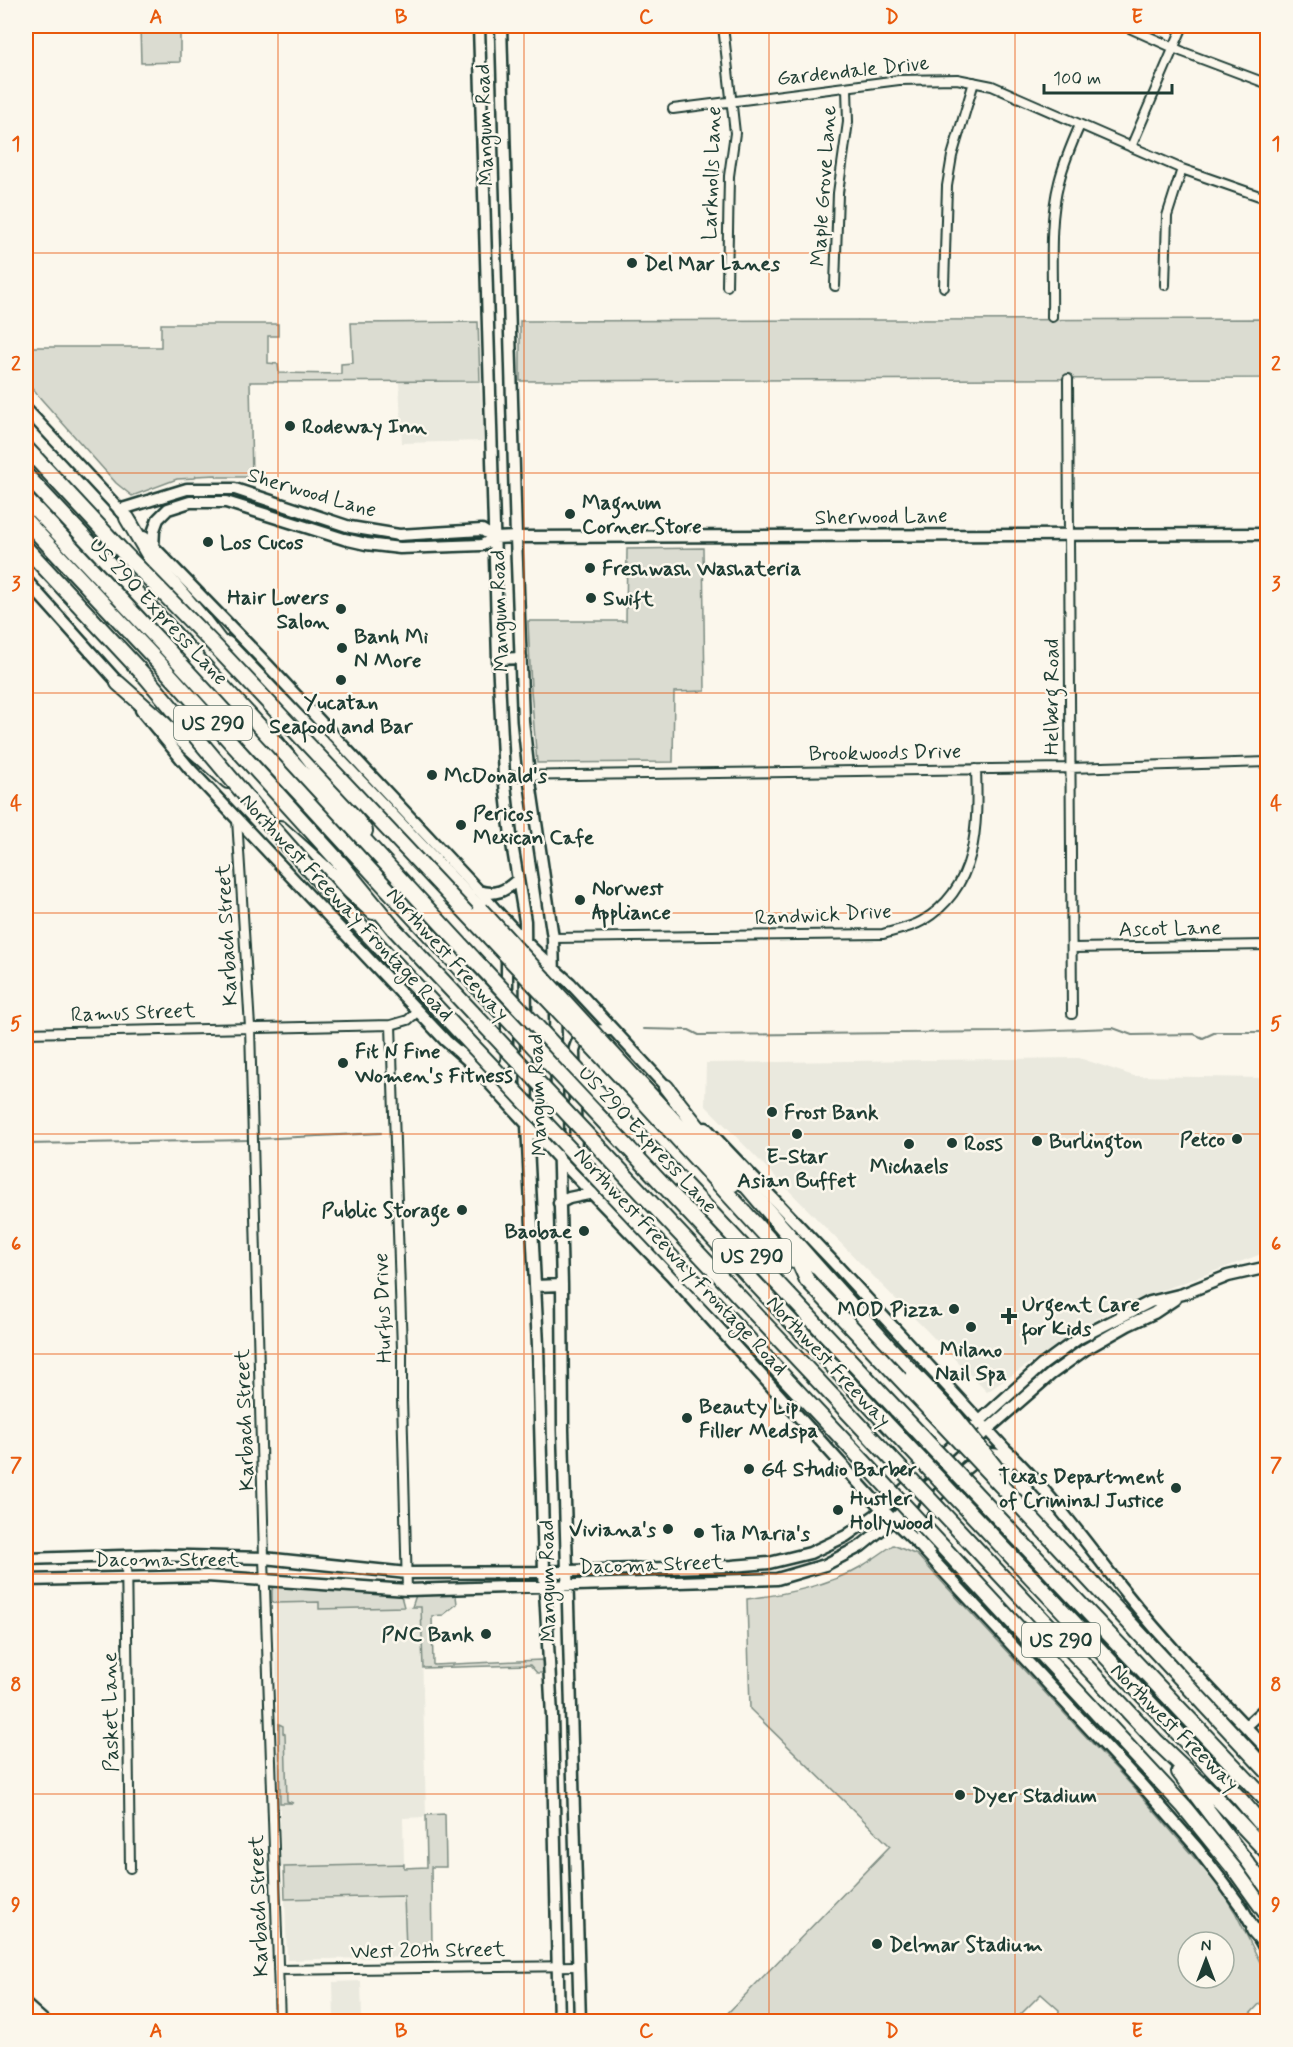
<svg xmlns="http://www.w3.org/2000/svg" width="1293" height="2047" viewBox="0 0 1293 2047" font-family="Mynerve,sans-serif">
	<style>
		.built { fill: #eae9de }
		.green { fill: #dbdcd1; stroke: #7d8c82; stroke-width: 1.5; fill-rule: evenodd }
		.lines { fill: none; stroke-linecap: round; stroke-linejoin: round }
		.stream { stroke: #74847b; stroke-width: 2 }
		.street-casing { stroke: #1f3d34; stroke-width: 12 }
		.secondary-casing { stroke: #1f3d34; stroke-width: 15 }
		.highway-casing { stroke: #1f3d34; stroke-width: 18 }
		.street { stroke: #fbf7ec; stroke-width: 8 }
		.secondary { stroke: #fbf7ec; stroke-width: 10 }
		.highway { stroke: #fbf7ec; stroke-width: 14 }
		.highway-bridge-casing { stroke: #1f3d34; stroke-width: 18; stroke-linecap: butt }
		.highway-bridge { stroke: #fbf7ec; stroke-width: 14 }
		.grid { fill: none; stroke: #e8590c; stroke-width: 1.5; stroke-opacity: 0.55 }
		.poi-dot { fill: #1f3d34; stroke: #fbf7ec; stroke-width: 2 }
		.labels { text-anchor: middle; stroke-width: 5; stroke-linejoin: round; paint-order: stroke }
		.shield { fill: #fbf7ec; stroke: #61756b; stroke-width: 1.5 }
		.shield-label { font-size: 20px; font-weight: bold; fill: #1f3d34 }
		.street-label { font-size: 21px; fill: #1f3d34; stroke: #fbf7ec }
		.poi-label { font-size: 21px; font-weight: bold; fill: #1f3d34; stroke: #fbf7ec; text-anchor: start }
		.neatline { fill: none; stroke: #e8590c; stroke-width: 2 }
		.grid-label { font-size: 20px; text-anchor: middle; font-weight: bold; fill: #e8590c }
	</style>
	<rect width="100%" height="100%" fill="#fbf7ec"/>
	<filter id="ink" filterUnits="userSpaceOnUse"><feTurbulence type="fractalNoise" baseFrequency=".0167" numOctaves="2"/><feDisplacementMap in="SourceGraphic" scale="12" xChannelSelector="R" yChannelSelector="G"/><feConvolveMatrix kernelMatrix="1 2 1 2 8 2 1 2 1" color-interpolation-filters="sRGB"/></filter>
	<g filter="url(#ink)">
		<!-- built -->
		<path class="built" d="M 399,382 L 480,382 L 485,441 L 402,443 Z
			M 1079,1058 L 1134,1076 L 1267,1078 L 1267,1252 L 1111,1309 L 987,1392 L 705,1105 L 706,1063 Z
			M 319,1602 L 320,1609 L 421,1606 L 426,1817 L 403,1818 L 404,1864 L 281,1867 L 275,1603 Z
			M 405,1896 L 406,1957 L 287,1960 L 285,1899 Z
			M 361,1981 L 362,2019 L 422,2017 L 422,2021 L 290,2021 L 334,2020 L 333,1982 Z"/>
		<!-- green -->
		<path class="green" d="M 140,26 L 180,26 L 180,62 L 141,63 Z
			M 1267,319 L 1267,378 L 520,381 L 520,321 Z
			M 478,322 L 480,381 L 250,382 L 252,477 L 217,477 L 216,475 L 196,476 L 195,478 L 177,479 L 132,496 L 116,483 L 26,382 L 26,347 L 161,347 L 161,324 L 278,324 L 278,336 L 268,336 L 268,363 L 278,364 L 279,373 L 341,374 L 341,364 L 353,363 L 351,323 Z
			M 703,548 L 705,691 L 674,692 L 673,762 L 537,763 L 531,690 L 528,621 L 626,621 L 627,549 Z
			M 893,1545 L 917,1555 L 1134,1788 L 1218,1885 L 1235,1912 L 1267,1976 L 1265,1998 L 1247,2017 L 1230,2022 L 1058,2021 L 1059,2010 L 1041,1994 L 1014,2021 L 720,2021 L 890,1846 L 750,1709 L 747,1599 C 786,1594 828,1586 862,1566 C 873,1559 883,1552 893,1545 ZM 1188,1942 L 1224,1942 L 1224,1978 L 1188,1978 Z
			M 276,1584 L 398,1593 L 401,1596 L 404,1607 L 319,1609 L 319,1602 L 275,1603 L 272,1601 L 272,1590 Z
			M 454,1594 L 456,1596 L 457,1604 L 443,1615 L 432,1616 L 433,1665 L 541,1660 L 543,1662 L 544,1670 L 542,1673 L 537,1673 L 530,1665 L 423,1668 L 421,1607 L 412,1607 L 416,1595 Z
			M 279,1724 L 283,1726 L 283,1733 L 285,1734 L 287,1801 L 293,1803 L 280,1803 Z
			M 445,1814 L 446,1867 L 431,1867 L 432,1948 L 406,1949 L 404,1896 L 285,1899 L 284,1867 L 404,1864 L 404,1868 L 427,1867 L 426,1815 Z"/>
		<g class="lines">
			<!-- stream -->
			<path class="stream" d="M 644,1029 L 689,1030 L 699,1035 L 999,1032 L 1113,1028 L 1132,1035 L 1194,1034 L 1203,1038 L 1216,1032 L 1268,1032
				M 256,1139 L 381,1133
				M 26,1144 L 251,1140"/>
			<defs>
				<path id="street" d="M 723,26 L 735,133 L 729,176 L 727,286
					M 1125,26 L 1183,52 L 1268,84
					M 673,109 L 899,80 L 957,79 L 992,86 L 1182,169 L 1268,199
					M 1131,147 L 1183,26
					M 1165,285 L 1167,216 L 1182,169
					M 835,286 L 838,193 L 848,122 L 847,88
					M 944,287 L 947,186 L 952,156 L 974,82
					M 1052,317 C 1053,273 1048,225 1059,182 C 1064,162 1072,143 1080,125
					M 1068,379 L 1072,1014
					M 504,776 L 1069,768 L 1268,762
					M 237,819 L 250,1027 L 264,1558 L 280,2022
					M 553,938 L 883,934 C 896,930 910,928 922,921 C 978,888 978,826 976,769
					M 1072,948 L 1268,945
					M 391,1025 L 402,1349 L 402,1398 L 407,1590
					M 26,1033 L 391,1025 L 408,1020 L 418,1011
					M 126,1556 L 130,1868
					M 278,1970 L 578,1966"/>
				<path id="secondary" d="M 479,26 L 498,659 L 504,776 L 512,844 L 525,921 L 527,1125 L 538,1345 L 544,1572 L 552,1716 L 559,2022
					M 501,26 L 516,537 L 523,721 L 529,775 L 553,938 L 562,1285 L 563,1430 L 580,2022
					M 26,409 L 132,523
					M 119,510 L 187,489 L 235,489 L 350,527 L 399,535 L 482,530 L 495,538
					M 144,537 L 261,658 L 479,891 C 507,924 537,955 570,983 L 670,1091
					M 153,548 L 154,530 L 158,519 L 168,509 L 190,502 L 226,502 L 344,539 L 366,544 L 400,548 L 482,545 L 495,538 L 516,537 L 1268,534
					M 26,580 L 122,687
					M 498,659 L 521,658
					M 141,710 L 189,768 L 446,1041 L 470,1062 L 558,1158 L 670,1274 L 882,1509 L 922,1548 L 1140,1783 L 1197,1848 L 1223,1882 L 1242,1908 L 1268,1954
					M 479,891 C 495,896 506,891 518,879
					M 491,1073 L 499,1073 L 504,1068 L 507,1061 L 507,952
					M 706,1128 L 837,1266 L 1005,1449 C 1049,1491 1083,1539 1120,1586 C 1166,1644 1217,1697 1268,1750
					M 576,1157 L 574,1051 C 580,1029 591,1030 612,1030
					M 559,1203 L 569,1198 L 593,1193
					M 535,1286 L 562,1285
					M 930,1549 L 916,1525 L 918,1515 C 932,1501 973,1456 990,1454 C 998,1453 1006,1458 1012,1462
					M 26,1559 L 154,1555 L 264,1558 L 407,1573 L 537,1572 L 732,1566 L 769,1563 L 810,1553 L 846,1536 L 877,1514 L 1042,1365 L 1079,1338 L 1150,1302 L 1183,1294 L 1228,1276 L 1268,1267
					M 26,1580 L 207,1576 L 407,1590 L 777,1579 L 825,1565 L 861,1546 L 893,1520 L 987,1430 L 1050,1375 L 1086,1349 L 1128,1325 L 1154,1313 L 1175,1299
					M 1246,1726 L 1268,1706
					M 26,2005 L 45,2022"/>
				<path id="highway" d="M 26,448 L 123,552
					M 26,475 L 159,617 L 473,958
					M 26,499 L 165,647 L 472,981
					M 127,518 L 150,557 L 200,616 L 230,655
					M 26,521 L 160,664 L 341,864 L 395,930 L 473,1013
					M 26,548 L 145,676
					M 227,644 L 480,909
					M 118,683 L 228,781
					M 289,732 L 365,831
					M 280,828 L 373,912
					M 641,1085 L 733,1184
					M 666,1087 C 743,1186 827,1280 913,1373
					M 635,1092 L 789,1261
					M 606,1101 L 897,1410
					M 607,1125 L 885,1422
					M 608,1157 L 870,1436
					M 786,1246 L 798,1260 L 807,1280
					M 994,1513 L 1268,1802
					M 981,1524 L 1241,1800 L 1268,1832
					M 966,1538 L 1156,1741 L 1221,1803 L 1268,1853
					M 1056,1544 L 1268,1772
					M 1179,1772 L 1268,1891
					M 1254,1930 L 1268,1946"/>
			</defs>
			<!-- street casing -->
			<use href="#street" class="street-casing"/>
			<!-- secondary casing -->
			<use href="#secondary" class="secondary-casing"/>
			<!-- highway casing -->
			<use href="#highway" class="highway-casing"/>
			<!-- street -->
			<use href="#street" class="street"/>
			<!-- secondary -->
			<use href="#secondary" class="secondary"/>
			<!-- highway -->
			<use href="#highway" class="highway"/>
			<defs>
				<path id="highway-bridge" d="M 123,552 L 218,649 L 635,1092
					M 145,676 L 265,819 L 344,909 L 864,1462 L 1184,1807 L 1235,1870 L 1268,1916
					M 480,909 L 641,1085
					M 473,958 L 606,1101
					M 472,981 L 607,1125
					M 473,1013 L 608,1157
					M 807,1280 L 1056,1544
					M 913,1373 L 956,1418 L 995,1467
					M 897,1410 L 994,1513
					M 885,1422 L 981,1524
					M 870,1436 L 966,1538"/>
			</defs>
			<!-- highway-bridge casing -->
			<use href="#highway-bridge" class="highway-bridge-casing"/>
			<!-- highway-bridge -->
			<use href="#highway-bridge" class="highway-bridge"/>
		</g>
	</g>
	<!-- grid -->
	<path class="grid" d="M 278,26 L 278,2022M 524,26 L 524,2022M 769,26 L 769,2022M 1015,26 L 1015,2022M 26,253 L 1268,253M 26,473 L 1268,473M 26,693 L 1268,693M 26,913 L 1268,913M 26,1134 L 1268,1134M 26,1354 L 1268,1354M 26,1574 L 1268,1574M 26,1794 L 1268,1794"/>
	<!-- markers -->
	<g class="poi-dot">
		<circle cx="632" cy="263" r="6"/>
		<circle cx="290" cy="426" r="6"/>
		<circle cx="570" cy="514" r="6"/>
		<circle cx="208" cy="542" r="6"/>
		<circle cx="590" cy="568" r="6"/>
		<circle cx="591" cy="598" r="6"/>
		<circle cx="341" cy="609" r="6"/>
		<circle cx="342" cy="648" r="6"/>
		<circle cx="341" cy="680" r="6"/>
		<circle cx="432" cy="775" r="6"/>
		<circle cx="461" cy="825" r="6"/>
		<circle cx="580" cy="900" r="6"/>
		<circle cx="343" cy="1063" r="6"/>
		<circle cx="772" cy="1112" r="6"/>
		<circle cx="797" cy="1134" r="6"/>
		<circle cx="1237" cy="1139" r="6"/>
		<circle cx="1037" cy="1141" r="6"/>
		<circle cx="952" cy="1143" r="6"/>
		<circle cx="909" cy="1144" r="6"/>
		<circle cx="462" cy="1210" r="6"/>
		<circle cx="584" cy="1231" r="6"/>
		<circle cx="954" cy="1309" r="6"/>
		<path d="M1006 1307h6v6h6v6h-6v6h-6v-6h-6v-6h6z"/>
		<circle cx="971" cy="1327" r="6"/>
		<circle cx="687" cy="1418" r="6"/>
		<circle cx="749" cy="1469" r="6"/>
		<circle cx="1176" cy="1488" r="6"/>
		<circle cx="838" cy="1510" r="6"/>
		<circle cx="668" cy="1529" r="6"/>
		<circle cx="699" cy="1533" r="6"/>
		<circle cx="486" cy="1634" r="6"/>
		<circle cx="960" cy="1795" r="6"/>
		<circle cx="877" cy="1944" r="6"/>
	</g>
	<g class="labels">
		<!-- shield labels -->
		<g class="shield">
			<rect x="174" y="706" width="78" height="34" rx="4.5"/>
			<rect x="713" y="1239" width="78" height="34" rx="4.5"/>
			<rect x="1022" y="1623" width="78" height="34" rx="4.5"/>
		</g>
		<g class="shield-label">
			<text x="213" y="730">US 290</text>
			<text x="752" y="1263">US 290</text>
			<text x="1061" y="1647">US 290</text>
		</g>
		<!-- street labels -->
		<g class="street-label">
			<text transform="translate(853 70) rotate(-6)" y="7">Gardendale Drive</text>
			<text transform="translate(484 125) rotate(-92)" y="7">Mangum Road</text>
			<text transform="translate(711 173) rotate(-88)" y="7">Larknolls Lane</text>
			<text transform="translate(823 186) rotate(-86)" y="7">Maple Grove Lane</text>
			<text transform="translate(312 492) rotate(16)" y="7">Sherwood Lane</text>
			<text transform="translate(881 516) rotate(-1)" y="7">Sherwood Lane</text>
			<text transform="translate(159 611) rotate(47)" y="7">US 290 Express Lane</text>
			<text transform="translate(499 611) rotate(-92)" y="7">Mangum Road</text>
			<text transform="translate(1051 697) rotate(-90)" y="7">Helberg Road</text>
			<text transform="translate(885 752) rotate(-1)" y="7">Brookwoods Drive</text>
			<text transform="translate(347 907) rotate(47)" y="7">Northwest Freeway Frontage Road</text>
			<text transform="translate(823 914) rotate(-3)" y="7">Randwick Drive</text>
			<text transform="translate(1170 928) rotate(-1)" y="7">Ascot Lane</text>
			<text transform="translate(226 935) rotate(-93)" y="7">Karbach Street</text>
			<text transform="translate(448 954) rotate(48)" y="7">Northwest Freeway</text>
			<text transform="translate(133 1012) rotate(-2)" y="7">Ramus Street</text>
			<text transform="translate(537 1095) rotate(-92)" y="7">Mangum Road</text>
			<text transform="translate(648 1139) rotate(47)" y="7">US 290 Express Lane</text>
			<text transform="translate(681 1261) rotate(47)" y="7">Northwest Freeway Frontage Road</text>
			<text transform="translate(382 1308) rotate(-92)" y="7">Hurfus Drive</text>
			<text transform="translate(829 1361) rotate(47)" y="7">Northwest Freeway</text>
			<text transform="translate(244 1420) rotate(-92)" y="7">Karbach Street</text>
			<text x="167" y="1566">Dacoma Street</text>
			<text transform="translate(651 1564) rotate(-2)" y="7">Dacoma Street</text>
			<text transform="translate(547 1581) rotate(-91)" y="7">Mangum Road</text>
			<text transform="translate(110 1712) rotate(-91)" y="7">Pasket Lane</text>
			<text transform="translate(1175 1727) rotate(45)" y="7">Northwest Freeway</text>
			<text transform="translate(258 1906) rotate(-92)" y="7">Karbach Street</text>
			<text transform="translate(428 1950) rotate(-1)" y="7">West 20th Street</text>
		</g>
		<!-- poi labels -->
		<g class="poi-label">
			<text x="644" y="270">Del Mar Lanes</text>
			<text x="302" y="433">Rodeway Inn</text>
			<text x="582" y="509">Magnum<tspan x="582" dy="24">Corner Store</tspan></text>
			<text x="220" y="549">Los Cucos</text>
			<text x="602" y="575">Freshwash Washateria</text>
			<text x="329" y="604" text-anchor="end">Hair Lovers<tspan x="329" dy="24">Salon</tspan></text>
			<text x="603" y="605">Swift</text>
			<text x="354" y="643">Banh Mi<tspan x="354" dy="24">N More</tspan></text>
			<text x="341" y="709" text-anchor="middle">Yucatan<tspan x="341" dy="24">Seafood and Bar</tspan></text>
			<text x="444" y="782">McDonald's</text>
			<text x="473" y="820">Pericos<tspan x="473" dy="24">Mexican Cafe</tspan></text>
			<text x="592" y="895">Norwest<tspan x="592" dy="24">Appliance</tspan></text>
			<text x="355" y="1058">Fit N Fine<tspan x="355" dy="24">Women's Fitness</tspan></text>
			<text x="784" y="1119">Frost Bank</text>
			<text x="1225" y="1146" text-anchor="end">Petco</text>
			<text x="1049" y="1148">Burlington</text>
			<text x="964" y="1150">Ross</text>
			<text x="797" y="1163" text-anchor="middle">E-Star<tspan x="797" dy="24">Asian Buffet</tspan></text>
			<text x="909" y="1173" text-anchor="middle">Michaels</text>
			<text x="450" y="1217" text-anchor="end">Public Storage</text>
			<text x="572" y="1238" text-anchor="end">Baobae</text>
			<text x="1022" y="1311">Urgent Care<tspan x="1022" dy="24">for Kids</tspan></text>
			<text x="942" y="1316" text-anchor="end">MOD Pizza</text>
			<text x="971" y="1356" text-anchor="middle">Milano<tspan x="971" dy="24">Nail Spa</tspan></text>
			<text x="699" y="1413">Beauty Lip<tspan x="699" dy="24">Filler Medspa</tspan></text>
			<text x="761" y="1476">G4 Studio Barber</text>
			<text x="1164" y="1483" text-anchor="end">Texas Department<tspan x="1164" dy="24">of Criminal Justice</tspan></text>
			<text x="850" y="1505">Hustler<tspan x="850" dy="24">Hollywood</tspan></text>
			<text x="656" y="1536" text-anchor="end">Viviana's</text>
			<text x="711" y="1540">Tia Maria's</text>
			<text x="474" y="1641" text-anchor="end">PNC Bank</text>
			<text x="972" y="1802">Dyer Stadium</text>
			<text x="889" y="1951">Delmar Stadium</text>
		</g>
	</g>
	<!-- margin -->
	<rect width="1293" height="2047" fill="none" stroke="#fbf7ec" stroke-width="66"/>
	<!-- north arrow -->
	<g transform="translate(1206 1960)"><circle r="28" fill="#fbf7ec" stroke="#a3ada2" stroke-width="1.5"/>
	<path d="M0-4.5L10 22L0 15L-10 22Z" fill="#1f3d34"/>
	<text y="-9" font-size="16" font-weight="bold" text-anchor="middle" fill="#1f3d34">N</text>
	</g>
	<!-- scale -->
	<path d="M1044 84v9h128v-9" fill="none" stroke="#1f3d34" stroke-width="3"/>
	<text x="1053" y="84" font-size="18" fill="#1f3d34" stroke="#fbf7ec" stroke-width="4.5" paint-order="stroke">100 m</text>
	<rect x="33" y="33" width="1227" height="1981" class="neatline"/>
	<g class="grid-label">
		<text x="156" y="23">A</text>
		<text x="401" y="23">B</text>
		<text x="646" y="23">C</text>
		<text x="892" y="23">D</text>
		<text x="1137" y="23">E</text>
		<text x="16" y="150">1</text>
		<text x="1276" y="150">1</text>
		<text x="16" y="370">2</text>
		<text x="1276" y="370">2</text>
		<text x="16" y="590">3</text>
		<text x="1276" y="590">3</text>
		<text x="16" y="810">4</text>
		<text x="1276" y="810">4</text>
		<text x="16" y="1030">5</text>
		<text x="1276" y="1030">5</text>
		<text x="16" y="1250">6</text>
		<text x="1276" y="1250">6</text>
		<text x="16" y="1471">7</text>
		<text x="1276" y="1471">7</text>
		<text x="16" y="1691">8</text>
		<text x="1276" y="1691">8</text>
		<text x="16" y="1911">9</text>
		<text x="1276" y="1911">9</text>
		<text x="156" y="2037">A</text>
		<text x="401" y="2037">B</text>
		<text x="646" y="2037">C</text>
		<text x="892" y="2037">D</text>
		<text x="1137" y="2037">E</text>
	</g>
</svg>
